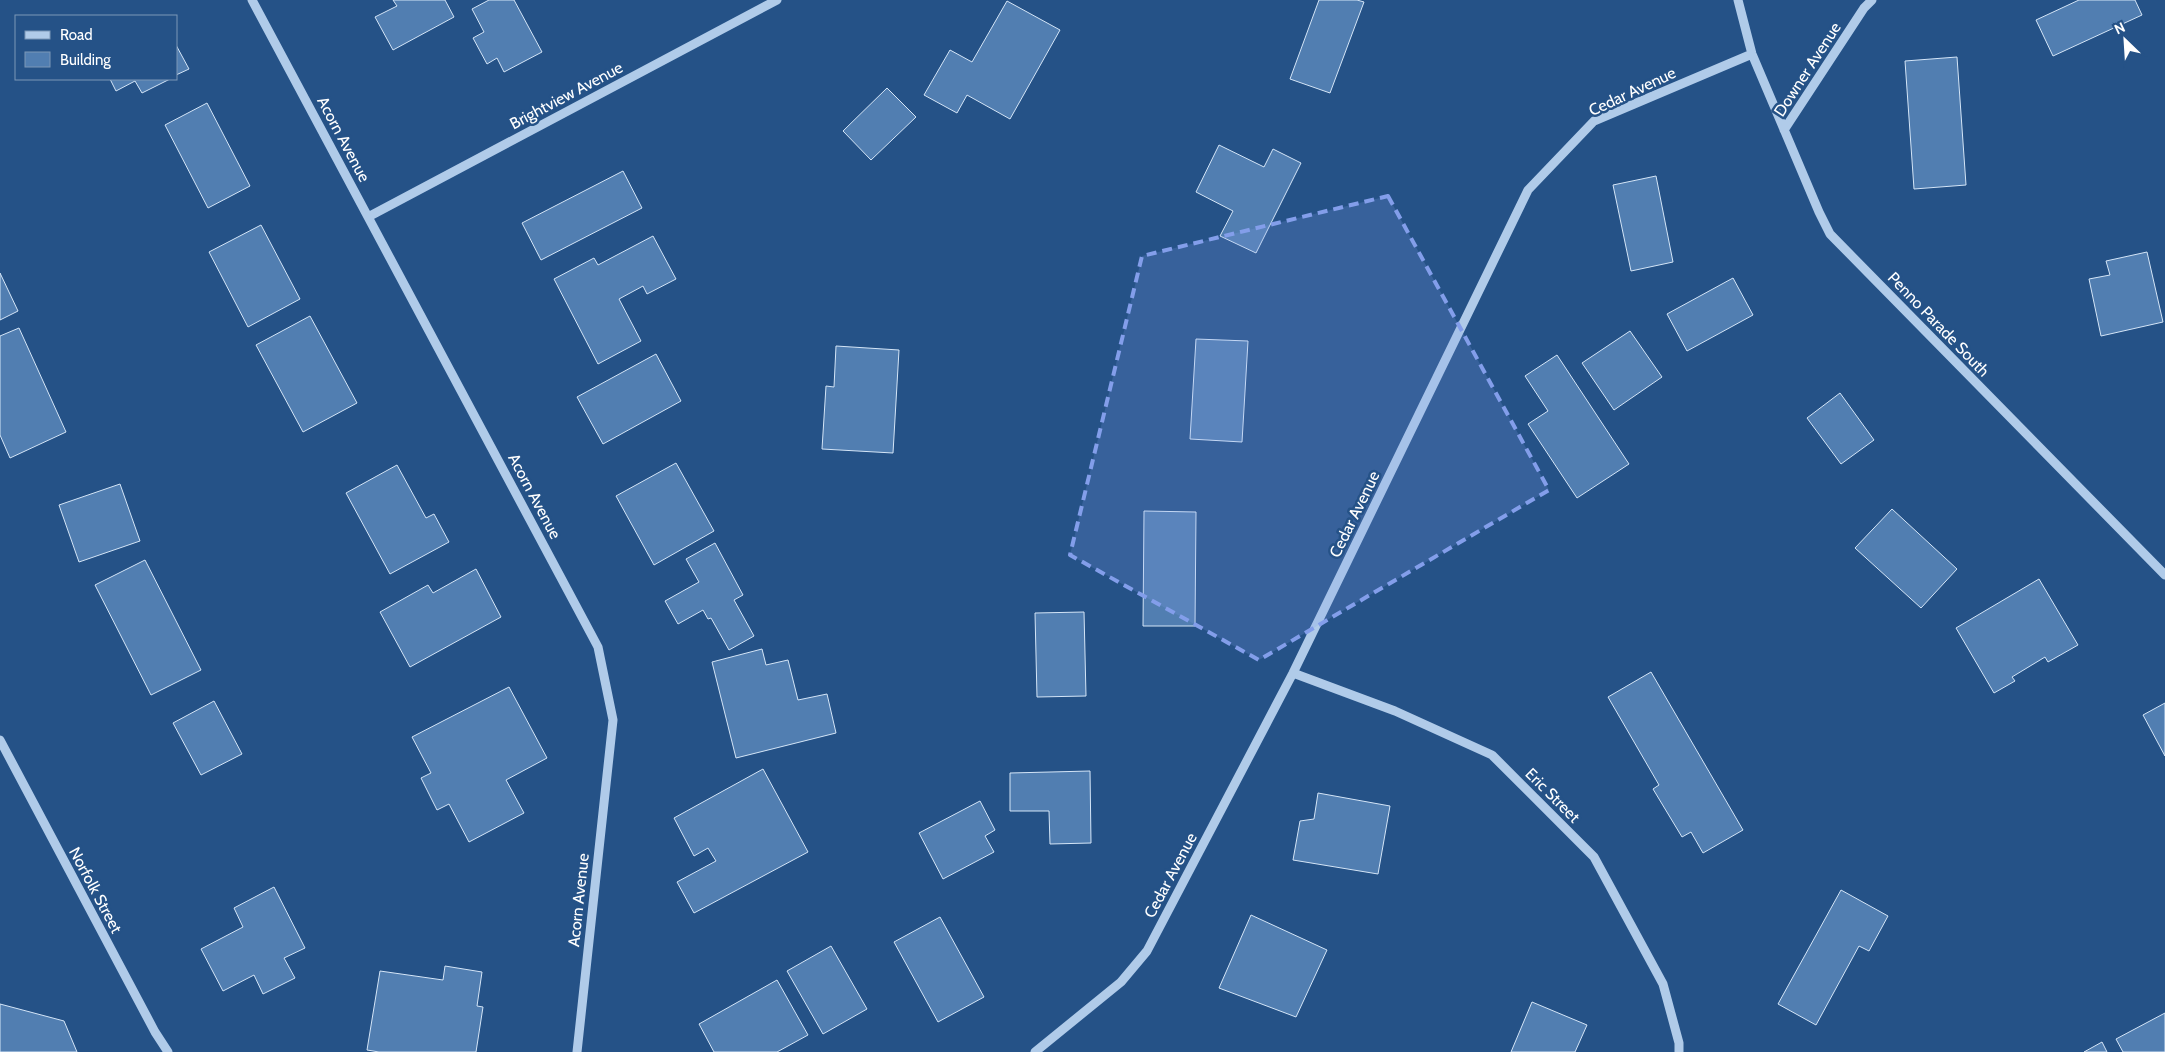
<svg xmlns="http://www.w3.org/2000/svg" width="2165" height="1052" viewBox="0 0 2165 1052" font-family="Cabin,sans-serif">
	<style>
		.building { fill: #517eb1; stroke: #d4e5f7 }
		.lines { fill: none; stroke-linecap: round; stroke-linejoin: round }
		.minor { stroke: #b0cbe9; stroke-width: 9 }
		.marked { fill: #839eea; fill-opacity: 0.2; stroke: #839eea; stroke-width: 4; stroke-dasharray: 10 6; stroke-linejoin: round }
		.labels { text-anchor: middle; stroke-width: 5; stroke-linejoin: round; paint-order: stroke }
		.street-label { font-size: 16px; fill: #fff; stroke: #255287 }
	</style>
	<rect width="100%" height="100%" fill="#255287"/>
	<!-- building -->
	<path class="building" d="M 393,0 L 445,0 L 454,17 L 393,50 L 375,17 L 397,6 Z
		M 489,0 L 514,0 L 542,52 L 504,72 L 497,58 L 487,64 L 473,38 L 484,32 L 472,9 Z
		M 1319,0 L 1357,0 L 1364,2 L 1330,93 L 1290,79 Z
		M 2079,0 L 2135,0 L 2142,15 L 2053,56 L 2036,20 Z
		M 1007,1 L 1060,30 L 1010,119 L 967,95 L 957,113 L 924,95 L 950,50 L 972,62 Z
		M 176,45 L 189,69 L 176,75 Z
		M 1957,57 L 1966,185 L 1914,189 L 1905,61 Z
		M 110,79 L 170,79 L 142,93 L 135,81 L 116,91 Z
		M 887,88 L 916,117 L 871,160 L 843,131 Z
		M 207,103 L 250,186 L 208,208 L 165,125 Z
		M 1219,145 L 1264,167 L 1273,149 L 1301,163 L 1256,253 L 1220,236 L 1233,211 L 1196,192 Z
		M 623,171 L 642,208 L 541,260 L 522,223 Z
		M 1656,176 L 1673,262 L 1631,271 L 1613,185 Z
		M 261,225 L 300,299 L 248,327 L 209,252 Z
		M 653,236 L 676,279 L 647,294 L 643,286 L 619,299 L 641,341 L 598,364 L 554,279 L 594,258 L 598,265 Z
		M 2147,252 L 2163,322 L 2101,336 L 2089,279 L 2110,275 L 2106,261 Z
		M 0,273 L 18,311 L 0,320 Z
		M 1733,278 L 1753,315 L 1687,351 L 1667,314 Z
		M 310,316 L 357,403 L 303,432 L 256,345 Z
		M 19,328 L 66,432 L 10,458 L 0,435 L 0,336 Z
		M 1630,331 L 1662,377 L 1614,410 L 1582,363 Z
		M 1196,339 L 1248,341 L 1242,442 L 1190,439 Z
		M 836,346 L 899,350 L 893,453 L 822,449 L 826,386 L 834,387 Z
		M 656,354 L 681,401 L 603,444 L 577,397 Z
		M 1557,355 L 1629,464 L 1577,498 L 1528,424 L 1548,411 L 1525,376 Z
		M 1840,393 L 1874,440 L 1841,464 L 1807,418 Z
		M 676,463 L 714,531 L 654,565 L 616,496 Z
		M 397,465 L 426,518 L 434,514 L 449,542 L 390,574 L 346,493 Z
		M 120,484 L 140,541 L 79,562 L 59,505 Z
		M 1892,509 L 1957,569 L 1921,608 L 1855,548 Z
		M 1144,511 L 1196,512 L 1195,626 L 1143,626 Z
		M 715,543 L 743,595 L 734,600 L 754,636 L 729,650 L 711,618 L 708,619 L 703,610 L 678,624 L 665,601 L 699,582 L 686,559 Z
		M 145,560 L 201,670 L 151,695 L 95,585 Z
		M 476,569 L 501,617 L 410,667 L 380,612 L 428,585 L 433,593 Z
		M 2039,579 L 2078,645 L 2048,662 L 2045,657 L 2012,677 L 2015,681 L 1994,693 L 1956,628 Z
		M 1084,612 L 1086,696 L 1037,697 L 1035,613 Z
		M 762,649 L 766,665 L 788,660 L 798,700 L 827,694 L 836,733 L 736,758 L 712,662 Z
		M 1651,672 L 1743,830 L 1703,853 L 1691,832 L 1682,837 L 1653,789 L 1659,785 L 1608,697 Z
		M 509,687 L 547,758 L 506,780 L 524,813 L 469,842 L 449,804 L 437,810 L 421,778 L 431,773 L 412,737 Z
		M 214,701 L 242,754 L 201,775 L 173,723 Z
		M 2165,703 L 2165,756 L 2143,715 Z
		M 763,769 L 808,852 L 694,913 L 677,882 L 716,861 L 708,848 L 694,856 L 674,818 Z
		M 1090,771 L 1091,843 L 1050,844 L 1049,811 L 1010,811 L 1010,773 Z
		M 1318,793 L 1390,806 L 1378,874 L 1293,860 L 1300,821 L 1314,819 Z
		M 980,801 L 995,830 L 985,836 L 994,852 L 943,879 L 919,833 Z
		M 274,887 L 305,948 L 284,958 L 295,978 L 263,994 L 254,975 L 223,991 L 201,949 L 243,927 L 234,908 Z
		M 1841,890 L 1888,916 L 1869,951 L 1859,946 L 1816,1025 L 1778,1004 Z
		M 1251,915 L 1327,950 L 1296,1017 L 1219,988 Z
		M 940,917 L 984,997 L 938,1022 L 894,942 Z
		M 831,946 L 867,1009 L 823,1034 L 787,971 Z
		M 445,966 L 482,972 L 477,1006 L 483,1007 L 476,1052 L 379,1052 L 367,1050 L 380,971 L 443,980 Z
		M 777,980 L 808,1035 L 777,1052 L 714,1052 L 699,1024 Z
		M 1532,1002 L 1587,1025 L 1575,1052 L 1511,1052 Z
		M 0,1004 L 64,1021 L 77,1052 L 0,1052 Z
		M 2165,1013 L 2165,1052 L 2123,1052 L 2116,1039 Z
		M 2102,1042 L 2107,1052 L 2084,1052 Z"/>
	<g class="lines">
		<!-- minor -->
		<path class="minor" d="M 252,0 L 598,647 L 613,720 L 577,1052
			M 1738,0 L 1752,54 L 1819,212 L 1830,234 L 2165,575
			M 1784,130 L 1864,8 L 1872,0
			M 368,217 L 777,0
			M 1293,673 L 1395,711 L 1492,755 L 1594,857 L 1663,984 L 1679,1043 L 1679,1052
			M 0,740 L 155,1032 L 168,1052
			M 1035,1052 L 1121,982 L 1147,951 L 1293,673 L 1528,190 L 1594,121 L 1752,54"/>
	</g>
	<!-- marked area -->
	<path class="marked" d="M 1388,196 L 1549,490 L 1259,660 L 1070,555 L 1142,256 Z"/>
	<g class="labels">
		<!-- street labels -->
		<g class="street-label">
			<text transform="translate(1807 69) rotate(-57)" y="6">Downer Avenue</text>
			<text transform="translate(1632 91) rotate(-25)" y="6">Cedar Avenue</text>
			<text transform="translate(566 95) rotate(-28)" y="6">Brightview Avenue</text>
			<text transform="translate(344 139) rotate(62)" y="6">Acorn Avenue</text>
			<text transform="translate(1939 324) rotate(46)" y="6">Penno Parade South</text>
			<text transform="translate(535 496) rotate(62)" y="6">Acorn Avenue</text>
			<text transform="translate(1354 514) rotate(-64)" y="6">Cedar Avenue</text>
			<text transform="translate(1553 795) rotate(45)" y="6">Eric Street</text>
			<text transform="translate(1170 875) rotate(-62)" y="6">Cedar Avenue</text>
			<text transform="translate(96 890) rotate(62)" y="6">Norfolk Street</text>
			<text transform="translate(578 900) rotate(-84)" y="6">Acorn Avenue</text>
		</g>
	</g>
	<!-- legend -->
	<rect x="15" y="15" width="162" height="65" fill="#255287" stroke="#7c97b7"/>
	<rect x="25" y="31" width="25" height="8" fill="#b0cbe9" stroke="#7c97b7"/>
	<text x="60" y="40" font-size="15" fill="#ffffff">Road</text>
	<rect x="25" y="52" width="25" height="15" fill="#517eb1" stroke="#7c97b7"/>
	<text x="60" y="65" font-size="15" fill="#ffffff">Building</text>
	<!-- north arrow -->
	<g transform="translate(2125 40) rotate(335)" stroke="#255287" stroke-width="4" paint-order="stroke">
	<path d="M0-4L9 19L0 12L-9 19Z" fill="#ffffff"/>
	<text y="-8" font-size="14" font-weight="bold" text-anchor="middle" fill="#ffffff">N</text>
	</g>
</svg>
